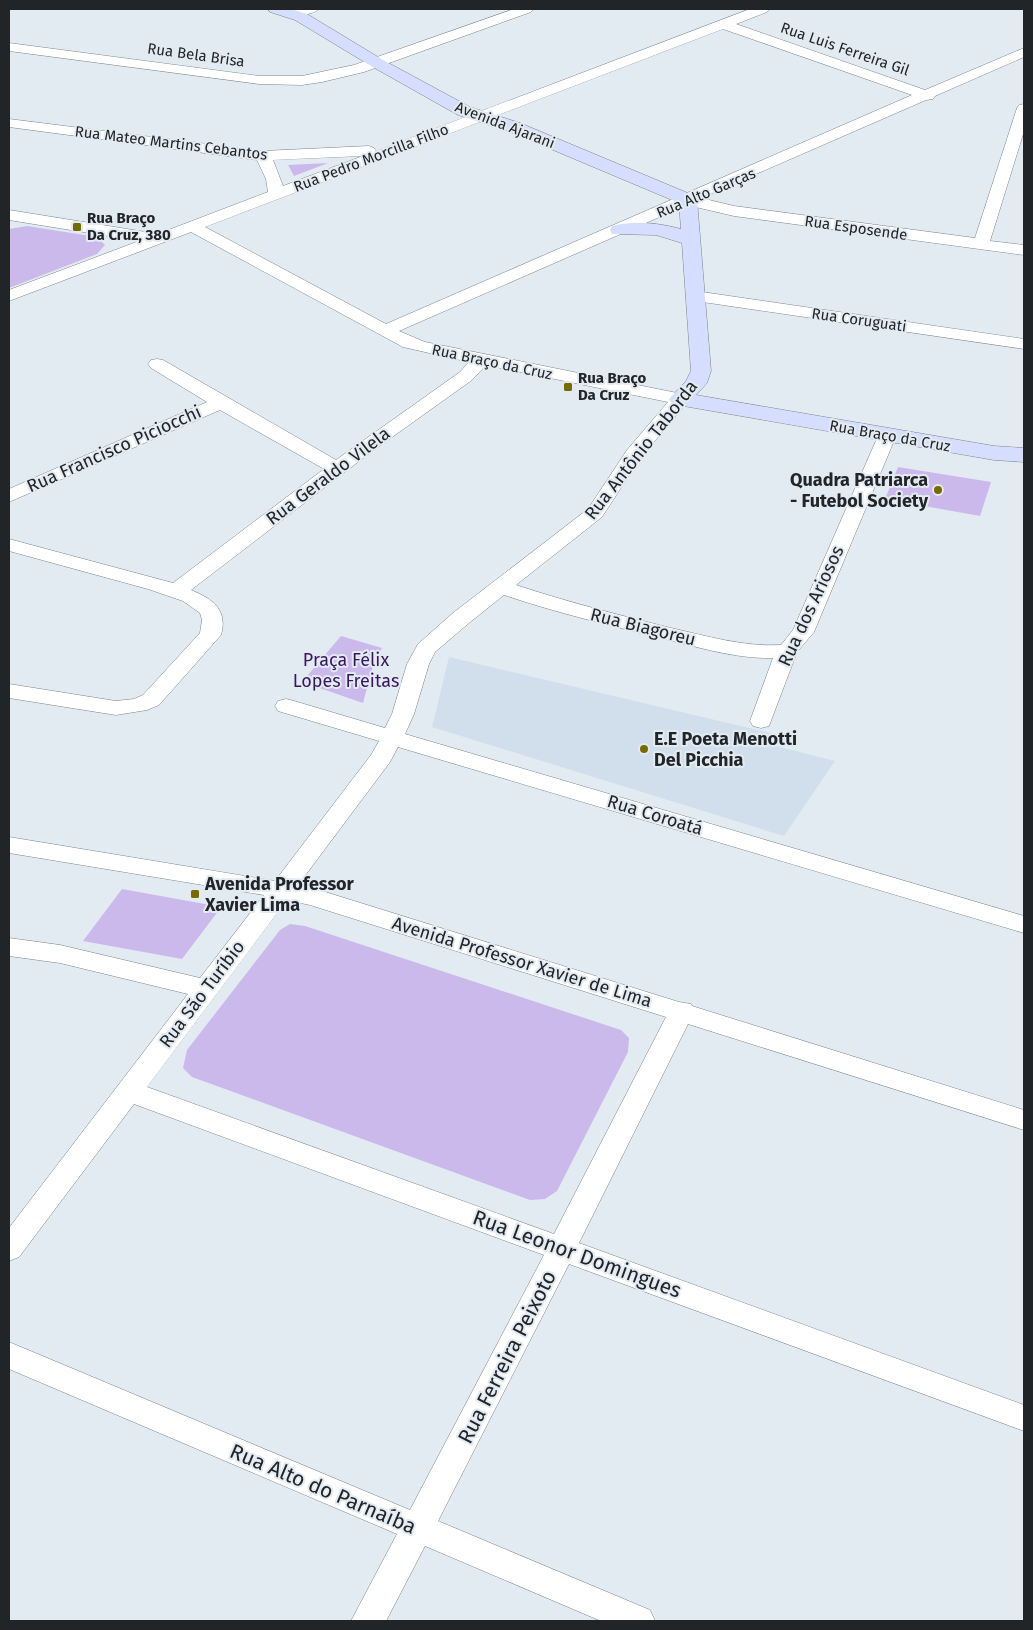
<svg xmlns="http://www.w3.org/2000/svg" width="1033" height="1630" viewBox="0 0 1033 1630" font-family="'Fira Sans',sans-serif">
	<style>
		.built { fill: #d1dfec }
		.green { fill: #cbb9ec }
		.lines { fill: none; stroke-linecap: round; stroke-linejoin: round }
		.street-casing { stroke: #7b8389; stroke-width: 1 }
		.secondary-casing { stroke: #7b8389; stroke-width: 1 }
		.street { fill: #fff; fill-rule: evenodd }
		.secondary { fill: #d6deff; fill-rule: evenodd }
		.poi-dot { fill: #776a01; stroke: #e3ebf2; stroke-width: 2 }
		.labels { text-anchor: middle; stroke-width: 4; stroke-linejoin: round; paint-order: stroke }
		.far-street-label { font-size: 15px; fill: #222528; stroke: #e3ebf2 }
		.far-poi-label { font-size: 15px; font-weight: bold; fill: #222528; stroke: #e3ebf2; text-anchor: start }
		.street-label { font-size: 18px; fill: #222528; stroke: #e3ebf2 }
		.poi-label { font-size: 18px; font-weight: bold; fill: #222528; stroke: #e3ebf2; text-anchor: start }
		.park-label { font-size: 18px; fill: #391560; stroke: #e3ebf2 }
		.near-street-label { font-size: 21px; fill: #222528; stroke: #e3ebf2 }
	</style>
	<rect width="100%" height="100%" fill="#e3ebf2"/>
	<!-- built -->
	<path class="built" d="M 449,657 L 783,736 L 776,746 L 835,761 L 784,836 L 432,727 Z"/>
	<!-- green -->
	<path class="green" d="M 328,163 L 294,176 L 288,165 Z
		M 27,226 L 97,237 L 105,245 L 97,254 L 9,288 L 9,229 Z
		M 898,467 L 991,482 L 980,516 L 885,499 Z
		M 341,636 L 382,648 L 374,662 L 363,703 L 302,682 Z
		M 122,889 L 216,906 L 219,910 L 182,959 L 83,941 Z
		M 290,924 L 305,926 L 621,1030 L 629,1038 L 628,1052 L 557,1191 L 545,1199 L 530,1200 L 192,1077 L 183,1068 L 187,1050 L 280,930 Z"/>
	<g class="lines">
		<defs>
			<path id="street" d="M 281,9 L 319,9 C 312,16 291,16 281,14 L 279,11 Z
				M 514,9 L 533,9 L 531,12 L 364,72 L 322,82 L 302,85 L 259,84 L 9,51 L 9,43 L 259,76 L 302,76 L 354,65 Z
				M 750,9 L 769,9 L 767,12 L 736,24 L 925,90 L 1024,48 L 1024,57 L 935,96 L 933,99 L 926,100 L 701,198 L 734,206 L 975,238 L 1017,108 L 1019,105 L 1024,104 L 1024,131 L 990,241 L 1024,245 L 1024,255 L 734,216 L 687,205 L 399,331 L 425,342 L 687,395 L 689,399 L 687,403 L 641,457 L 602,517 L 516,585 C 567,602 619,615 671,628 C 707,636 743,647 781,645 L 793,630 L 878,436 L 880,432 L 887,430 L 894,432 L 896,436 L 814,632 L 797,652 L 769,726 L 761,728 L 753,726 L 750,721 L 773,658 C 734,659 695,646 656,637 C 605,624 554,612 504,595 L 469,623 L 435,652 L 429,664 L 414,714 L 405,734 L 1024,916 L 1024,933 L 398,747 L 390,762 L 298,885 L 322,891 L 679,1002 L 691,1004 L 692,1006 L 1024,1110 L 1024,1130 L 688,1024 L 579,1243 L 1024,1405 L 1024,1431 L 569,1264 L 438,1521 L 650,1610 L 655,1621 L 601,1621 L 425,1546 L 386,1621 L 351,1621 L 397,1534 L 9,1369 L 9,1342 L 410,1510 L 544,1255 L 134,1104 L 19,1257 L 9,1261 L 9,1228 L 188,994 L 60,963 L 9,956 L 9,938 L 60,945 L 200,978 L 264,895 L 9,853 L 9,837 L 275,881 L 371,755 L 379,741 L 278,711 L 275,706 L 278,701 L 286,699 L 294,701 L 385,728 L 392,714 L 407,664 L 418,644 L 453,613 L 588,509 L 627,450 L 668,402 L 486,365 L 472,380 L 367,455 L 191,590 C 213,599 228,610 221,635 L 159,705 L 147,710 L 116,715 L 9,698 L 9,684 L 116,701 L 134,699 L 143,695 L 200,633 L 202,620 L 200,613 L 183,601 L 148,589 L 9,551 L 9,539 L 173,583 L 324,469 L 220,410 L 9,502 L 9,489 L 207,402 L 151,368 L 148,364 L 151,360 L 157,359 L 163,360 L 336,460 L 460,372 L 469,362 L 403,347 L 191,232 L 9,301 L 9,290 L 139,241 L 9,220 L 9,210 L 158,234 L 268,192 L 266,179 L 257,160 L 9,127 L 9,119 L 263,151 L 369,146 L 374,148 L 376,151 ZM 723,29 L 912,95 L 386,324 L 205,227 ZM 363,156 L 283,186 L 273,160 ZM 287,900 L 310,905 L 666,1017 L 554,1234 L 147,1087 Z
				M 695,291 L 1024,339 L 1024,349 L 689,300 L 686,296 L 689,292 Z"/>
			<path id="secondary" d="M 268,9 L 291,9 L 307,14 L 383,60 L 470,107 L 520,123 L 695,196 L 697,200 L 711,371 L 707,383 L 696,395 L 994,446 L 1024,448 L 1024,462 L 994,460 L 672,404 L 669,399 L 686,381 L 691,371 L 682,243 L 656,235 L 612,234 L 610,230 L 612,226 C 635,220 658,223 681,229 L 679,203 L 508,131 L 458,115 L 371,66 L 295,20 L 270,12 Z"/>
		</defs>
		<!-- street casing -->
		<use href="#street" class="street-casing"/>
		<!-- secondary casing -->
		<use href="#secondary" class="secondary-casing"/>
		<!-- street -->
		<use href="#street" class="street"/>
		<!-- secondary -->
		<use href="#secondary" class="secondary"/>
	</g>
	<!-- markers -->
	<g class="poi-dot">
		<rect x="72" y="222" width="10" height="10" rx="2.5"/>
		<rect x="563" y="382" width="10" height="10" rx="2.5"/>
		<circle cx="938" cy="490" r="5"/>
		<circle cx="644" cy="749" r="5"/>
		<rect x="190" y="889" width="10" height="10" rx="2.5"/>
	</g>
	<g class="labels">
		<!-- far-street labels -->
		<g class="far-street-label">
			<text transform="translate(845 49) rotate(19)" y="5">Rua Luis Ferreira Gil</text>
			<text transform="translate(196 55) rotate(8)" y="5">Rua Bela Brisa</text>
			<text transform="translate(505 125) rotate(21)" y="5">Avenida Ajarani</text>
			<text transform="translate(171 143) rotate(7)" y="5">Rua Mateo Martins Cebantos</text>
			<text transform="translate(371 158) rotate(-21)" y="5">Rua Pedro Morcilla Filho</text>
			<text transform="translate(706 193) rotate(-23)" y="5">Rua Alto Garças</text>
			<text transform="translate(856 228) rotate(8)" y="5">Rua Esposende</text>
			<text transform="translate(859 320) rotate(8)" y="5">Rua Coruguati</text>
			<text transform="translate(492 362) rotate(12)" y="5">Rua Braço da Cruz</text>
			<text transform="translate(890 436) rotate(10)" y="5">Rua Braço da Cruz</text>
		</g>
		<!-- far-poi labels -->
		<g class="far-poi-label">
			<text x="87" y="223">Rua Braço<tspan x="87" dy="17">Da Cruz, 380</tspan></text>
			<text x="578" y="383">Rua Braço<tspan x="578" dy="17">Da Cruz</tspan></text>
		</g>
		<!-- street labels -->
		<g class="street-label">
			<text transform="translate(114 449) rotate(-24)" y="6">Rua Francisco Piciocchi</text>
			<text transform="translate(641 450) rotate(-52)" y="6">Rua Antônio Taborda</text>
			<text transform="translate(328 476) rotate(-37)" y="6">Rua Geraldo Vilela</text>
			<text transform="translate(811 606) rotate(-65)" y="6">Rua dos Ariosos</text>
			<text transform="translate(643 627) rotate(14)" y="6">Rua Biagoreu</text>
			<text transform="translate(655 815) rotate(17)" y="6">Rua Coroatá</text>
			<text transform="translate(522 962) rotate(17)" y="6">Avenida Professor Xavier de Lima</text>
			<text transform="translate(202 994) rotate(-53)" y="6">Rua São Turíbio</text>
		</g>
		<!-- poi labels -->
		<g class="poi-label">
			<text x="928" y="486" text-anchor="end">Quadra Patriarca<tspan x="928" dy="21">- Futebol Society</tspan></text>
			<text x="654" y="745">E.E Poeta Menotti<tspan x="654" dy="21">Del Picchia</tspan></text>
			<text x="205" y="890">Avenida Professor<tspan x="205" dy="21">Xavier Lima</tspan></text>
		</g>
		<!-- park labels -->
		<g class="park-label">
			<text x="346" y="666">Praça Félix<tspan x="346" dy="21">Lopes Freitas</tspan></text>
		</g>
		<!-- near-street labels -->
		<g class="near-street-label">
			<text transform="translate(577 1254) rotate(20)" y="7">Rua Leonor Domingues</text>
			<text transform="translate(507 1357) rotate(-63)" y="7">Rua Ferreira Peixoto</text>
			<text transform="translate(323 1489) rotate(23)" y="7">Rua Alto do Parnaíba</text>
		</g>
	</g>
	<!-- border -->
	<rect width="1033" height="1630" fill="none" stroke="#222528" stroke-width="20"/>
</svg>
